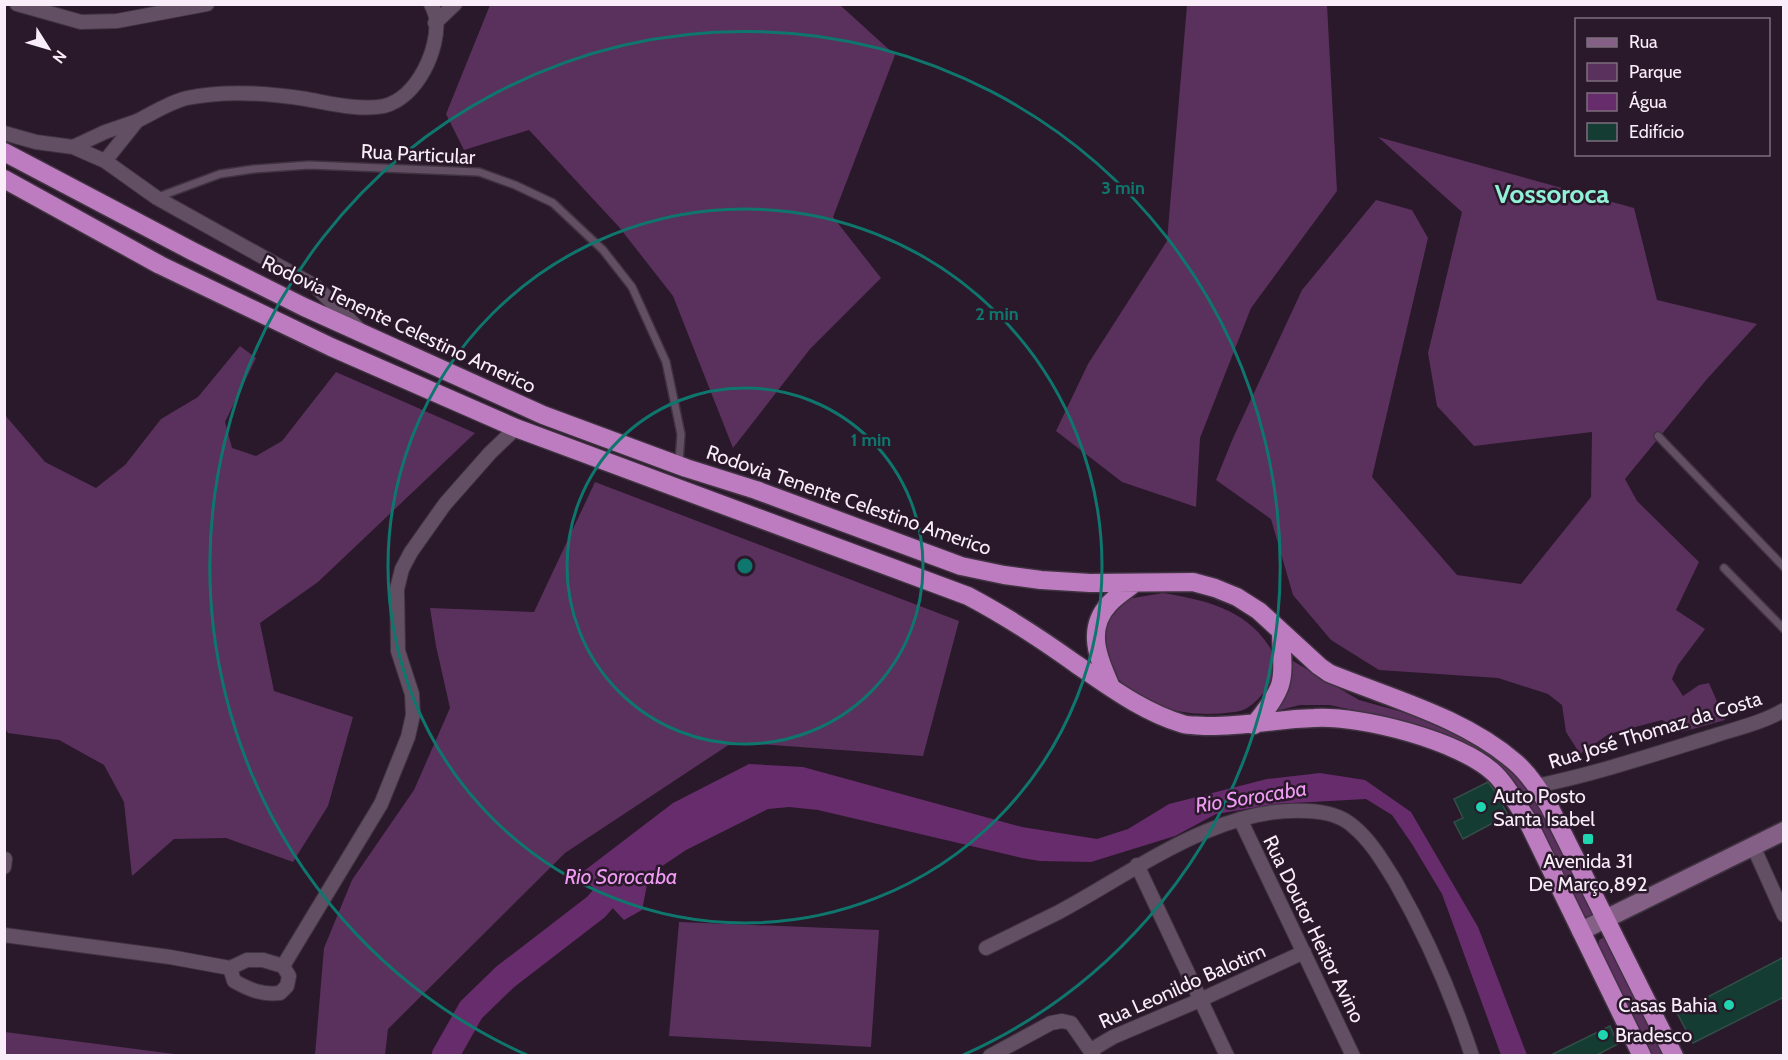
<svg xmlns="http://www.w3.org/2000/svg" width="1788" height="1060" viewBox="0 0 1788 1060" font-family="Cabin,sans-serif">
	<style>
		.green { fill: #5a305d }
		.water { fill: #672c6b }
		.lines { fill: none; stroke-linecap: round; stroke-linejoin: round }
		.river { stroke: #672c6b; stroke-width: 27 }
		.building { fill: #143c32; stroke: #314f47; stroke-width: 1.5 }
		.service-casing { stroke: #403341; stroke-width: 10 }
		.minor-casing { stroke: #403341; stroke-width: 16 }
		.secondary-casing { stroke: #403341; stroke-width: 21 }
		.trunk-casing { stroke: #403341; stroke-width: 21 }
		.service { stroke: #624f63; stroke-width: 7 }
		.minor { stroke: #624f63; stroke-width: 14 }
		.secondary { stroke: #846086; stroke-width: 18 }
		.trunk { stroke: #bc7cbf; stroke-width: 18 }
		.ring { fill: none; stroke: #0f766e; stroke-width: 3 }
		.poi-dot { fill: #1ed5b0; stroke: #2a192a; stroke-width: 2 }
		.labels { text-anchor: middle; stroke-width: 5; stroke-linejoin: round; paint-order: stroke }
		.street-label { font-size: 20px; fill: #f9edf9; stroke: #2a192a }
		.poi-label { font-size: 20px; fill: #f9edf9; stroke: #2a192a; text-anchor: start }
		.water-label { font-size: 21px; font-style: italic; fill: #ef9bf4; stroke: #2a192a }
		.district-label { font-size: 26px; font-weight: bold; fill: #90f1d6; stroke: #2a192a }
		.centre { fill: #0f766e; stroke: #2a192a; stroke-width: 3 }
		.ring-label { font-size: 18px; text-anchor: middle; font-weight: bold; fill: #0f766e; stroke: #2a192a; stroke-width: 5; stroke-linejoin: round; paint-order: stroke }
	</style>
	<rect width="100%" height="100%" fill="#2a192a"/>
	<!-- green -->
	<path class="green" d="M 490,5 L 840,5 L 895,55 L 833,217 L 881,278 L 810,349 L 733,448 L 673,296 L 619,227 L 529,130 L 464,150 L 446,114 Z
		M 1187,5 L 1327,5 L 1337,191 L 1251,308 L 1200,438 L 1196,507 L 1122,482 L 1056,431 L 1088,364 L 1167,241 Z
		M 1378,137 L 1634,208 L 1657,300 L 1757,324 L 1707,379 L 1625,479 L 1637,501 L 1699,562 L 1676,610 L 1705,629 L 1678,665 L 1672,679 L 1683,696 L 1699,685 L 1709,683 L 1725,720 L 1682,732 L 1662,720 L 1609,734 L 1580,754 L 1566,732 L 1562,705 L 1548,694 L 1498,678 L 1379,670 L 1331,640 L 1293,595 L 1271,519 L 1216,480 L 1233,438 L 1302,290 L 1376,200 L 1412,210 L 1428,238 L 1372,477 L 1457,575 L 1521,584 L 1591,497 L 1592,432 L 1474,446 L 1437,406 L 1428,353 L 1462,212 Z
		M 240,346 L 256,358 L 225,422 L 232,448 L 256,456 L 282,441 L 336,372 L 475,433 L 318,582 L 260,623 L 274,691 L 353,717 L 328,806 L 293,862 L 226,838 L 174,839 L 132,876 L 124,802 L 104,765 L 59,740 L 8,733 L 5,728 L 5,415 L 45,462 L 96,488 L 125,465 L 161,419 L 198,397 Z
		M 595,482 L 959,621 L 923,756 L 733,742 L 565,853 L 388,1029 L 385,1055 L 315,1055 L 324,948 L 352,880 L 414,790 L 450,708 L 436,646 L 430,608 L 534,612 Z
		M 1163,593 C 1204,600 1244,608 1269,646 C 1275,655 1274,666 1272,676 C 1269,689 1255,705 1243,710 C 1238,712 1231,712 1225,713 C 1207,715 1184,714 1167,708 C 1141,699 1101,676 1101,645 C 1101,625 1115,613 1127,599 Z
		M 1293,661 L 1359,700 L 1445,724 L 1492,750 L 1540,798 L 1594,915 L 1584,921 L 1485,755 L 1458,741 L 1373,714 L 1329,705 L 1300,705 L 1272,712 C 1286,696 1293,682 1293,661 Z
		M 679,922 L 879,930 L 871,1047 L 669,1036 Z
		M 1608,935 L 1668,1055 L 1652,1055 L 1599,945 L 1599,940 Z
		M 4,1032 L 5,1032 L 182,1055 L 5,1055 Z"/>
	<!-- water -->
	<path class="water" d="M 749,764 L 803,767 L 1022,827 L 1097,839 L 1128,829 L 1169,804 L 1267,779 L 1320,773 L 1365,780 L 1411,812 L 1478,927 L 1527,1055 L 1501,1055 L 1442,894 L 1412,844 L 1392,815 L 1366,799 L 1276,804 L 1216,814 L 1175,836 L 1091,862 L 1040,861 L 1022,858 L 818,810 L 789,807 L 768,809 L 686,850 L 649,875 L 642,910 L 624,920 L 580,874 L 673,803 Z"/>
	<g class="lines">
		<!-- river -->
		<path class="river" d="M 445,1056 L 471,1010 L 505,977 L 596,907 L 628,870"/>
	</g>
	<!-- building -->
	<path class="building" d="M 1488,782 L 1494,790 L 1508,815 L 1463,839 L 1454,822 L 1463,818 L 1454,799 Z
		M 1784,957 L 1784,997 L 1693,1043 L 1677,1013 Z
		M 1610,1026 L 1618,1044 L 1595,1056 L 1549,1056 Z"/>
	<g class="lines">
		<defs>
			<path id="service" d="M 158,197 L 220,174 L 254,169 L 309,165 L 479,172 L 515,185 L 553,203 L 603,250 L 632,287 L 666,362 L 681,434 L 679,463
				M 1658,436 L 1784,567
				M 1724,568 L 1784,629"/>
			<path id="minor" d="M 17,4 L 81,22 L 117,21 L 207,4
				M 435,23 L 455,4
				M 137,121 C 153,113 170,102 187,98 C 225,90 268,93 306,99 C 329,103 361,111 384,106 C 417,98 440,49 436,17 C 435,13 433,8 431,4
				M 4,133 L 36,142 L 73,147 L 105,161 L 157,198 L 315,286 L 358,328
				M 73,147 L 105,132 L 137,121 L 105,161
				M 1536,786 C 1595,774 1652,755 1710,737 C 1734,729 1762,723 1784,710
				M 1240,819 L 1353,1056
				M 1753,846 L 1784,915
				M 1137,865 L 1227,1056
				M 4,867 L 5,859
				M 4,935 L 170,957 L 230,968 L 247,960 L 263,960 L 283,966 L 289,976 L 287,986 L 280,993 C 262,995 250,990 234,981 L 230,968
				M 986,948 C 1010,936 1035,924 1059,912 C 1134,872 1219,805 1308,811 C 1325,812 1341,815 1354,827 C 1371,841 1383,862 1395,881 C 1427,937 1452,995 1472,1056
				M 283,966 L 381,804 L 408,737 L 413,715 L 412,694 L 398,651 L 397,589 L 402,569 L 411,552 L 445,504 L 490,453 L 516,428
				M 1091,1050 L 1113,1037 L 1200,1000 L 1304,952
				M 990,1056 L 1051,1023 L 1062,1021 L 1071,1023 L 1094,1056"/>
			<path id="secondary" d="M 1581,931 L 1784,831"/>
			<path id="trunk" d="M 4,152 L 192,251 L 304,307 L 543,415 L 686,468 L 756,490 L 961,566 L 1004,575 L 1041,580 L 1090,583 L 1193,582 L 1215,588 L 1237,597 L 1259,611 L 1319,666 L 1329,673 C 1392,699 1463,717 1515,762 C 1529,774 1539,790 1549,806 L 1674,1056
				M 4,179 L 160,265 L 331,347 L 516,428 L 968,596 C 1006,616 1041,639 1076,664 C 1110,687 1143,712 1183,724 C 1190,726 1198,725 1205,726 C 1242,727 1277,719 1314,718 C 1361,715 1460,741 1494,773 C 1507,785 1516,803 1526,818 L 1642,1056
				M 1111,687 C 1099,660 1085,630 1109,604 C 1116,596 1126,590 1135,583
				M 1254,725 C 1263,713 1275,700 1280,685 C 1285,669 1281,649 1281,632"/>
		</defs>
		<!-- service casing -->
		<use href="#service" class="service-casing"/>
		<!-- minor casing -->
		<use href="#minor" class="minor-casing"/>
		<!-- secondary casing -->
		<use href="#secondary" class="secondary-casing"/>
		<!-- trunk casing -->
		<use href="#trunk" class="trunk-casing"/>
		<!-- service -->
		<use href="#service" class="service"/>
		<!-- minor -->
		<use href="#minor" class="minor"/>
		<!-- secondary -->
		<use href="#secondary" class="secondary"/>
		<!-- trunk -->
		<use href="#trunk" class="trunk"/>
	</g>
	<!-- distance rings -->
	<g class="ring">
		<circle cx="745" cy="566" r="178"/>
		<circle cx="745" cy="566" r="357"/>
		<path d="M527 1055A535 535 0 1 1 963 1055"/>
	</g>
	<!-- markers -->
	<g class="poi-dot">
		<circle cx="1481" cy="807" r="6"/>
		<rect x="1582" y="833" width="12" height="12" rx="3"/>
		<circle cx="1729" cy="1005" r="6"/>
		<circle cx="1603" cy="1035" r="6"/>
	</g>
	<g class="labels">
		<!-- street labels -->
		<g class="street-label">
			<text transform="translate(418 154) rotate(3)" y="7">Rua Particular</text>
			<text transform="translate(399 324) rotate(25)" y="7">Rodovia Tenente Celestino Americo</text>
			<text transform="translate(849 500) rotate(19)" y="7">Rodovia Tenente Celestino Americo</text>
			<text transform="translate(1655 730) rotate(-17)" y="7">Rua José Thomaz da Costa</text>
			<text transform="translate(1314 929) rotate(64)" y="7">Rua Doutor Heitor Avino</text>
			<text transform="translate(1182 986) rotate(-24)" y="7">Rua Leonildo Balotim</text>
		</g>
		<!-- poi labels -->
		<g class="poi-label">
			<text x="1493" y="803">Auto Posto<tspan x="1493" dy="23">Santa Isabel</tspan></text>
			<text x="1588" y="868" text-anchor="middle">Avenida 31<tspan x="1588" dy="23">De Março,892</tspan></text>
			<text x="1717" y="1012" text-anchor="end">Casas Bahia</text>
			<text x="1615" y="1042">Bradesco</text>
		</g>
		<!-- water labels -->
		<g class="water-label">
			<text transform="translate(1251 797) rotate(-9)" y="7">Rio Sorocaba</text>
			<text x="621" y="884">Rio Sorocaba</text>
		</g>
		<!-- district labels -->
		<g class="district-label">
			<text x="1552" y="203">Vossoroca</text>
		</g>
	</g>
	<circle cx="745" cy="566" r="9" class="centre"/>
	<g class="ring-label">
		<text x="1123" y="194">3 min</text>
		<text x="997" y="320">2 min</text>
		<text x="871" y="446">1 min</text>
	</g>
	<!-- border -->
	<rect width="1788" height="1060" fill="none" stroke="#f9edf9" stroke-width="12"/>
	<!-- legend -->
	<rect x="1575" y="18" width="195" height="138" fill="#2a192a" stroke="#7d6e7d" stroke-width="1.5"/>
	<rect x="1587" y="38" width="30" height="9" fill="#846086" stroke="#7d6e7d" stroke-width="1.5"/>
	<text x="1629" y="48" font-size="18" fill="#f9edf9">Rua</text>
	<rect x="1587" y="63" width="30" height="18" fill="#5a305d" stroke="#7d6e7d" stroke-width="1.5"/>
	<text x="1629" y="78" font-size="18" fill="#f9edf9">Parque</text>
	<rect x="1587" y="93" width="30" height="18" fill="#672c6b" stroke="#7d6e7d" stroke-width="1.5"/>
	<text x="1629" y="108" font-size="18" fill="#f9edf9">Água</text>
	<rect x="1587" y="123" width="30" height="18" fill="#143c32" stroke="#7d6e7d" stroke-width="1.5"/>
	<text x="1629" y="138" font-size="18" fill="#f9edf9">Edifício</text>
	<!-- north arrow -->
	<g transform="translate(48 48) rotate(127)" stroke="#2a192a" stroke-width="4.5" paint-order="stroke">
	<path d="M0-4.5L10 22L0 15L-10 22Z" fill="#f9edf9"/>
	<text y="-9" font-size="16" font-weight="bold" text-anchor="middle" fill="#f9edf9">N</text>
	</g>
</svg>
